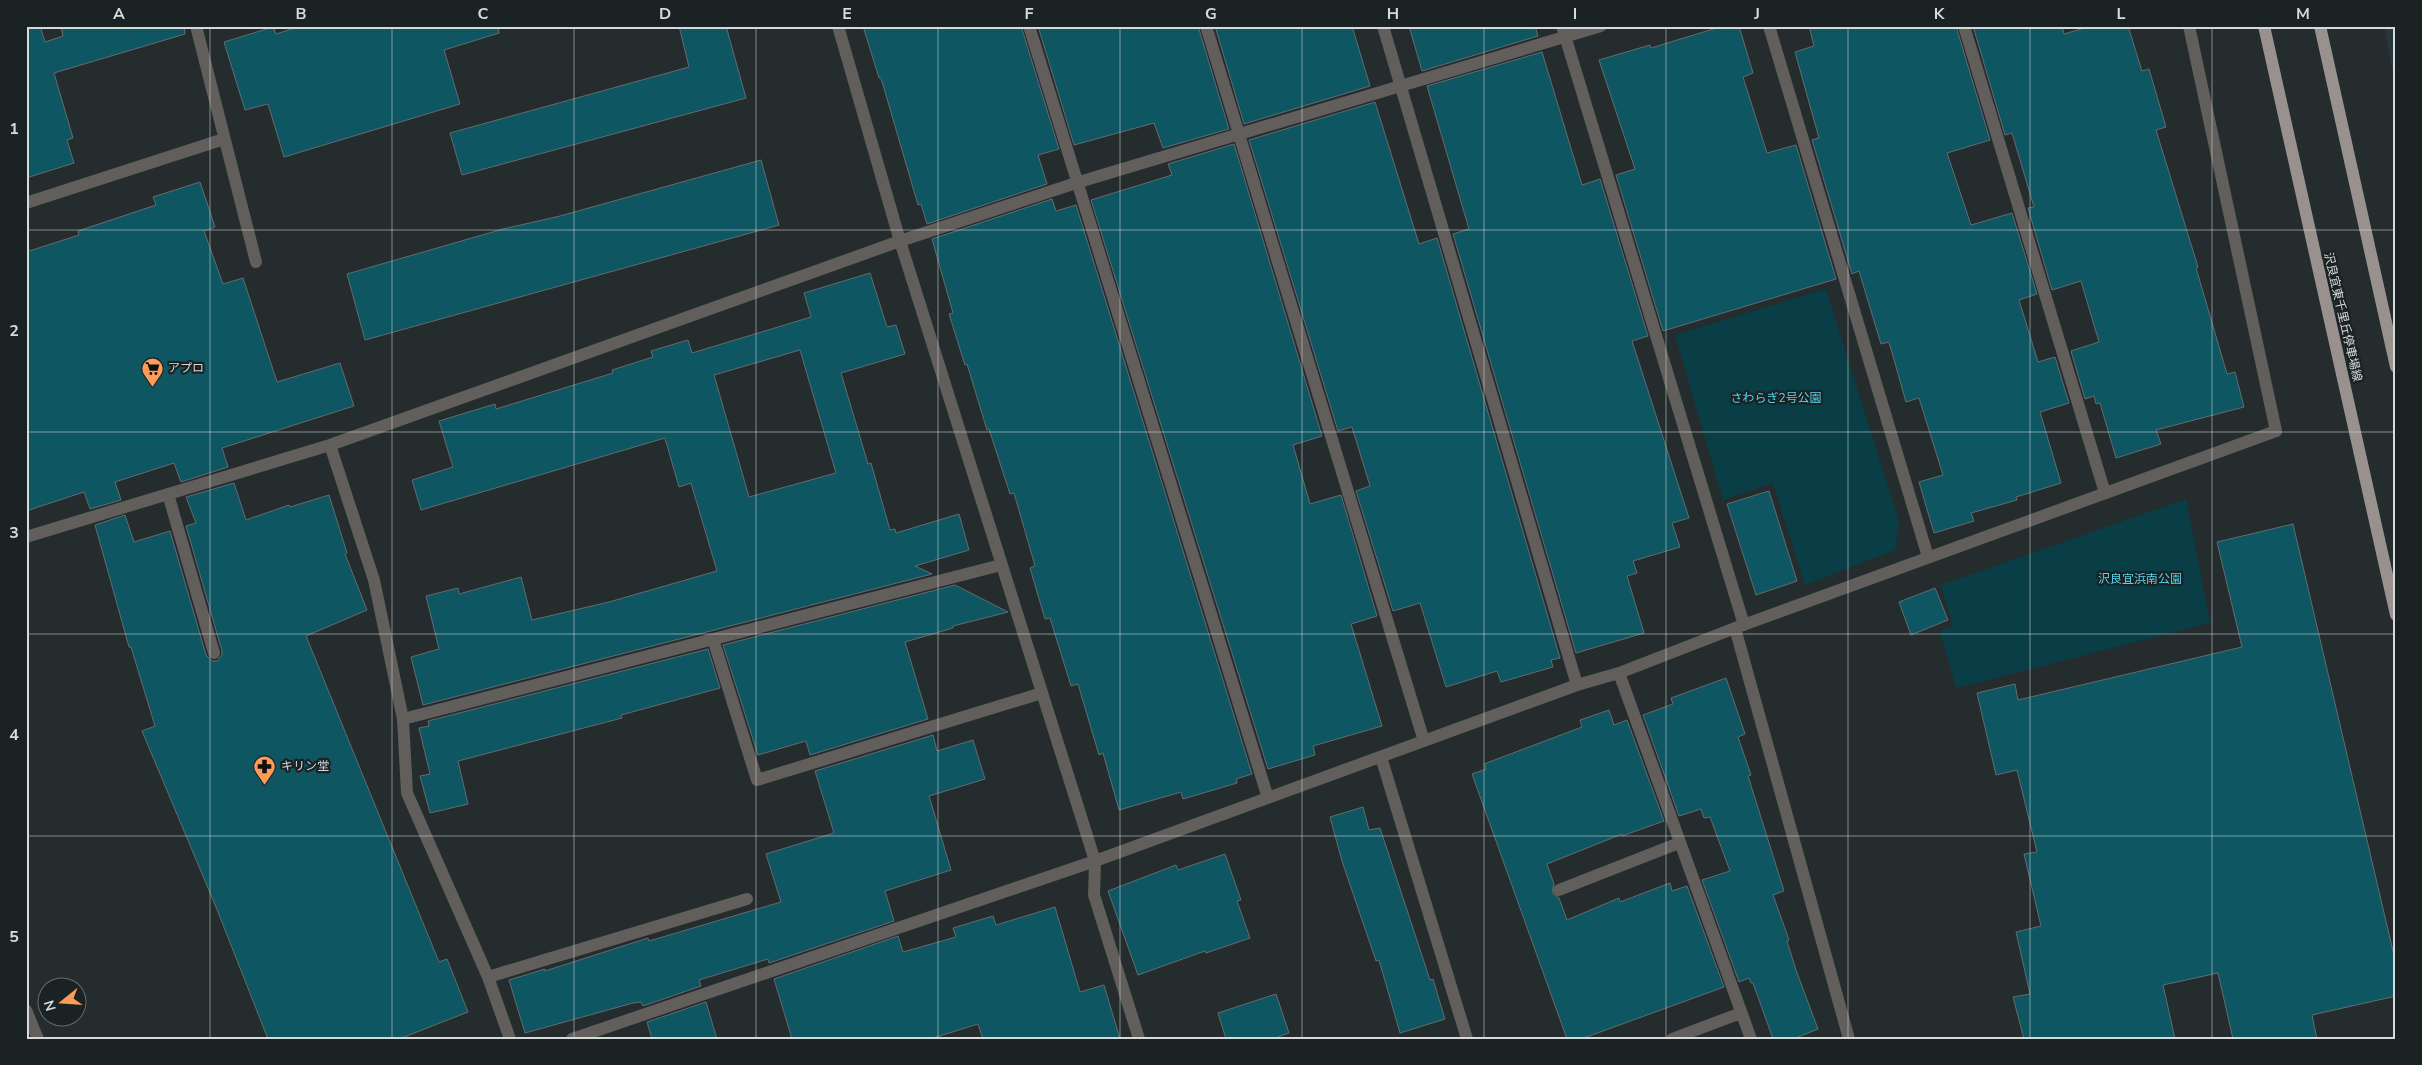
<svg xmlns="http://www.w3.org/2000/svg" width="2422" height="1065" viewBox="0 0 2422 1065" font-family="'Nunito Sans','Noto Sans JP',sans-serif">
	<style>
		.built { fill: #28373b }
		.green { fill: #093e47 }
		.building { fill: #0e5662; stroke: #636c6e; fill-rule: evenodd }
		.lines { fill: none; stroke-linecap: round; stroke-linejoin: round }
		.minor { stroke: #615e5c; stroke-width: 12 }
		.major { stroke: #98918d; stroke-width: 12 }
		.grid { fill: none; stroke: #d5dadb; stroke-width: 1; stroke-opacity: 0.55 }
		.labels { text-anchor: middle; stroke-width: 4.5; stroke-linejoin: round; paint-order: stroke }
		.street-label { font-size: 12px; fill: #d5dadb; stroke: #1b2224 }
		.poi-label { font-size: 12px; fill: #d5dadb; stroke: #1b2224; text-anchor: start }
		.park-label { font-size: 12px; fill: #56d4ed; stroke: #1b2224 }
		.neatline { fill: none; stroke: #d5dadb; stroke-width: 2 }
		.grid-label { font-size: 16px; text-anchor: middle; font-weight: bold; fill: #d5dadb }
	</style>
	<rect width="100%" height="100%" fill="#242c2e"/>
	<!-- built -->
	<path class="built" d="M 2384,26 L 2396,26 L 2396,68 L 2392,69 Z"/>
	<!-- green -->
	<path class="green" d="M 1826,289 L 1899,522 L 1895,550 L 1805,585 L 1773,483 L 1723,500 L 1675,335 Z
		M 2186,499 L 2210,623 L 1956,688 L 1940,631 L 1953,626 L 1941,585 Z"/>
	<!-- building -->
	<path class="building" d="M 26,26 L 40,26 L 45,42 L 63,36 L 61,26 L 184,26 L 185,34 L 54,73 L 73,138 L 67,140 L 74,163 L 26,178 Z
		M 301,26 L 498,26 L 499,33 L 444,50 L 460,104 L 284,157 L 268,104 L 245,110 L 224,42 L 273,27 L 276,34 Z
		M 679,26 L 726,26 L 746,98 L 462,175 L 450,133 L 689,67 Z
		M 863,26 L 1021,26 L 1059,149 L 1038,155 L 1047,184 L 927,224 L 921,204 L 918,205 L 881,78 L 879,78 Z
		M 1038,26 L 1198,26 L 1229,129 L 1163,148 L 1154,123 L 1074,145 Z
		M 1215,26 L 1352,26 L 1370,86 L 1244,124 Z
		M 1409,26 L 1535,26 L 1538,36 L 1422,71 Z
		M 1723,26 L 1739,26 L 1753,73 L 1743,77 L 1767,153 L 1796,145 L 1836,279 L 1663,331 L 1616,175 L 1635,169 L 1599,60 L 1650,45 L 1651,48 Z
		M 1809,26 L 1956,26 L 1990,140 L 1947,153 L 1971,225 L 2012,213 L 2037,294 L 2019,300 L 2038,362 L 2055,357 L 2069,403 L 2040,412 L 2061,483 L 2016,497 L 2017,500 L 1971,513 L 1974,521 L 1934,533 L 1919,482 L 1943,475 L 1919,398 L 1906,402 L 1889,342 L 1881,344 L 1859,271 L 1852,274 L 1812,140 L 1819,138 L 1795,52 L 1814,46 Z
		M 1973,26 L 2062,26 L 2064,34 L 2091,26 L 2128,26 L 2142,71 L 2149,69 L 2166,127 L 2156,130 L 2198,267 L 2196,268 L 2227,374 L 2235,372 L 2244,407 L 2156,430 L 2161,444 L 2116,458 L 2100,403 L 2096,404 L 2094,396 L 2085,399 L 2071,351 L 2099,342 L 2081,281 L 2052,290 L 2028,208 L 2034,207 L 2012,133 L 2005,135 Z
		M 1542,52 L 1582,185 L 1600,179 L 1648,336 L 1632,341 L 1689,518 L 1672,523 L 1680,547 L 1633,561 L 1637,573 L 1627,576 L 1644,633 L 1576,653 L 1453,234 L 1469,229 L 1427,86 Z
		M 1375,102 L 1419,244 L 1437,238 L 1560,658 L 1551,660 L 1553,667 L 1501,682 L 1497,671 L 1446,687 L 1420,603 L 1393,611 L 1356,491 L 1370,486 L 1352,427 L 1338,431 L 1249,140 Z
		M 1234,144 L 1322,436 L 1293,445 L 1310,504 L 1341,495 L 1377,616 L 1351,624 L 1382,726 L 1313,746 L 1315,755 L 1268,769 L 1091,200 L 1172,175 L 1168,164 Z
		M 761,160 L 779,225 L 365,340 L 347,274 L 503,229 L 560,216 Z
		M 200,182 L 215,227 L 204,231 L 223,284 L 243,278 L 277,382 L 340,363 L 354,406 L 222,448 L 228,467 L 181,482 L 174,463 L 115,482 L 121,500 L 90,509 L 84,492 L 26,511 L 26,252 L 79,235 L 78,231 L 156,205 L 153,197 Z
		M 1052,199 L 1056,211 L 1076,205 L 1252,774 L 1236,779 L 1237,783 L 1183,799 L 1181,792 L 1119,810 L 1103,753 L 1099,755 L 1078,684 L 1071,686 L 1050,618 L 1045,619 L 1030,568 L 1035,566 L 1014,493 L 1010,494 L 989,429 L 987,430 L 967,364 L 965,365 L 949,314 L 953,313 L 932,239 Z
		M 870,273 L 887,327 L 896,325 L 905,354 L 841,373 L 868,464 L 871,463 L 890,530 L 895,529 L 896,533 L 959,514 L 969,550 L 915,566 L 932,574 L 423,705 L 411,657 L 439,649 L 426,596 L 458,588 L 459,594 L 521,577 L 532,620 L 609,602 L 717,571 L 691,483 L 679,487 L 665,438 L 421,510 L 412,480 L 453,467 L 439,421 L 495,404 L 496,409 L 613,373 L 612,370 L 653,357 L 651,351 L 688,340 L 692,353 L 811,317 L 804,293 ZM 800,350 L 836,473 L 749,497 L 714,375 Z
		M 234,483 L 246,520 L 289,505 L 290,507 L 329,495 L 347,553 L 345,554 L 367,610 L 306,636 L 439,962 L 447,959 L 468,1012 L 399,1039 L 268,1039 L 216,907 L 142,731 L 155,726 L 131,647 L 129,647 L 95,525 L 125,515 L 134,542 L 170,531 L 206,655 L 212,661 L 217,661 L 222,655 L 222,651 L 186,526 L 196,523 L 186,497 Z
		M 1769,491 L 1797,581 L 1756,595 L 1727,504 Z
		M 2293,524 L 2396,964 L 2396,996 L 2312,1015 L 2317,1039 L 2233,1039 L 2218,973 L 2163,985 L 2175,1039 L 2024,1039 L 2013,997 L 2030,994 L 2016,932 L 2041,926 L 2024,854 L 2037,852 L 2017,770 L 1996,775 L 1977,693 L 2015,684 L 2018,700 L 2242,647 L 2217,542 Z
		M 955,585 L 1008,612 L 953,626 L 953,628 L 905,642 L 928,719 L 810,755 L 806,741 L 758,755 L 723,645 Z
		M 1935,588 L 1948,620 L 1911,635 L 1899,602 Z
		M 708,649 L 720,688 L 621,715 L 622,718 L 458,761 L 468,804 L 430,813 L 420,776 L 430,774 L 419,728 L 429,726 L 428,721 Z
		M 1726,678 L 1745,734 L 1738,737 L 1751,775 L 1748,776 L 1784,891 L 1773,895 L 1789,940 L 1787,941 L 1796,970 L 1818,1029 L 1793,1039 L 1773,1039 L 1753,983 L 1751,983 L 1749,978 L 1739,982 L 1702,880 L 1730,871 L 1710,817 L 1704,818 L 1701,809 L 1679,816 L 1643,715 L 1673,704 L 1671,698 Z
		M 1609,710 L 1614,725 L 1627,720 L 1664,821 L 1622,836 L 1622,834 L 1547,864 L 1554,884 L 1552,893 L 1559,898 L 1567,920 L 1619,898 L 1620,902 L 1670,883 L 1672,891 L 1687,886 L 1724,987 L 1581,1039 L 1567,1039 L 1472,774 L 1486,769 L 1484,764 L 1582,727 L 1580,720 Z
		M 933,735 L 937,751 L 973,740 L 985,779 L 929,796 L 951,870 L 885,891 L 894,921 L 769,963 L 768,959 L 699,980 L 701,986 L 643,1006 L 641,1002 L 633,1003 L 525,1033 L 509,980 L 545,969 L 545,971 L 648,938 L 649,941 L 781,902 L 766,854 L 834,833 L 815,771 Z
		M 1363,807 L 1369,830 L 1380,828 L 1430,980 L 1433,979 L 1445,1019 L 1400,1033 L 1379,960 L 1376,961 L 1342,861 L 1330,817 Z
		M 1225,854 L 1241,900 L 1237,901 L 1250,938 L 1206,953 L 1205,951 L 1138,975 L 1108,891 L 1176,865 L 1178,870 Z
		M 1055,907 L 1080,992 L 1104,985 L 1120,1039 L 983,1039 L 978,1024 L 930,1039 L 792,1039 L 774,979 L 898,936 L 903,952 L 956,937 L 953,928 L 993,916 L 996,925 Z
		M 1276,994 L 1289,1033 L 1272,1039 L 1226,1039 L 1218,1013 Z
		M 706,1002 L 717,1039 L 652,1039 L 647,1022 Z"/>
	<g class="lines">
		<!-- minor -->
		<path class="minor" d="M 196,26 L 256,262
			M 838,26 L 900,241 L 1095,861 L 1094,895 L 1139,1039
			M 1029,26 L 1268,798
			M 1206,26 L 1424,741
			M 1383,26 L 1577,685
			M 1562,26 L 1744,625
			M 1769,26 L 1928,557
			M 1964,26 L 2105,493
			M 26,203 L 224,139
			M 330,445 L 374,580 L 403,719 L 407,793 L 488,977 L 510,1039
			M 168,494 L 214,653
			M 26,537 L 330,445 L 900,241 L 1079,182 L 1601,26
			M 1735,628 L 1849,1039
			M 713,639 L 757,780 L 1042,693
			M 1619,673 L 1751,1039
			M 403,719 L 1001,565
			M 1381,757 L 1467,1039
			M 1559,890 L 1679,843
			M 488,977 L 747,899
			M 26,1010 L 38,1039
			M 572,1039 L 1095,861 L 1577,685 L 1619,673 L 1735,628 L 2276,431 L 2189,26
			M 1672,1039 L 1741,1013"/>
		<!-- major -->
		<path class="major" d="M 2264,26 L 2396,615
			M 2320,26 L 2396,367"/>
	</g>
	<!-- grid -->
	<path class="grid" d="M 210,26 L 210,1039M 392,26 L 392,1039M 574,26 L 574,1039M 756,26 L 756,1039M 938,26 L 938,1039M 1120,26 L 1120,1039M 1302,26 L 1302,1039M 1484,26 L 1484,1039M 1666,26 L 1666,1039M 1848,26 L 1848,1039M 2030,26 L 2030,1039M 2212,26 L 2212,1039M 26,230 L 2396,230M 26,432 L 2396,432M 26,634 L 2396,634M 26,836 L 2396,836"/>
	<!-- icons -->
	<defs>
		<symbol id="supermarket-pin" viewBox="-11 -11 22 30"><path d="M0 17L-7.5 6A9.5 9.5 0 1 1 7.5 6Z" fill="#fd9c56" stroke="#1b2224"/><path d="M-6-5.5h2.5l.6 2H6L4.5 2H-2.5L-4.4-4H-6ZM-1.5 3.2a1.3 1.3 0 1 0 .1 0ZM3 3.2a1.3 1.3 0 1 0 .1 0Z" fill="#111"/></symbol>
		<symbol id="pharmacy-pin" viewBox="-11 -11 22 30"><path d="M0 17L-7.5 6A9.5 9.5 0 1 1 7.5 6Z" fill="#fd9c56" stroke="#1b2224"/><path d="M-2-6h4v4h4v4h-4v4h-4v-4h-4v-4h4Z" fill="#111"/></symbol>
	</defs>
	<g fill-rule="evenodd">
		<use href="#supermarket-pin" x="140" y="356" width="25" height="34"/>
		<use href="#pharmacy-pin" x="252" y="754" width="25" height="34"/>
	</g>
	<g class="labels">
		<!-- street labels -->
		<g class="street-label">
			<text transform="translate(2343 317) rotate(77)" y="4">沢良宜東千里丘停車場線</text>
		</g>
		<!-- poi labels -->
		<g class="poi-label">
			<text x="168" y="372">アプロ</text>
			<text x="281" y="770">キリン堂</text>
		</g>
		<!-- park labels -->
		<g class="park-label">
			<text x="1776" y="402">さわらぎ2号公園</text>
			<text x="2140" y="583">沢良宜浜南公園</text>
		</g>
	</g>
	<!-- border -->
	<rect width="2422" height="1065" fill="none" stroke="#1b2224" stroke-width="55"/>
	<!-- north arrow -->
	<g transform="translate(62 1002) rotate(253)"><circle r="24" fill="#1b2224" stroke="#656c6d"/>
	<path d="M0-4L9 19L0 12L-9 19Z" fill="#fd9c56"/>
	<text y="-8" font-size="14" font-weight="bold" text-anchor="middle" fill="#d5dadb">N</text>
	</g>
	<rect x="28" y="28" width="2366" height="1010" class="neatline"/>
	<g class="grid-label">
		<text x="119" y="19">A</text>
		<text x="301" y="19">B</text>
		<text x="483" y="19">C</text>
		<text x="665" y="19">D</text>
		<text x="847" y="19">E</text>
		<text x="1029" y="19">F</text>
		<text x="1211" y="19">G</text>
		<text x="1393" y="19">H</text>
		<text x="1575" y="19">I</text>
		<text x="1757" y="19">J</text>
		<text x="1939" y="19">K</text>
		<text x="2121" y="19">L</text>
		<text x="2303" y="19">M</text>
		<text x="14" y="134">1</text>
		<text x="14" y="336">2</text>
		<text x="14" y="538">3</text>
		<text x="14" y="740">4</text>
		<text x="14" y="942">5</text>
	</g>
</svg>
